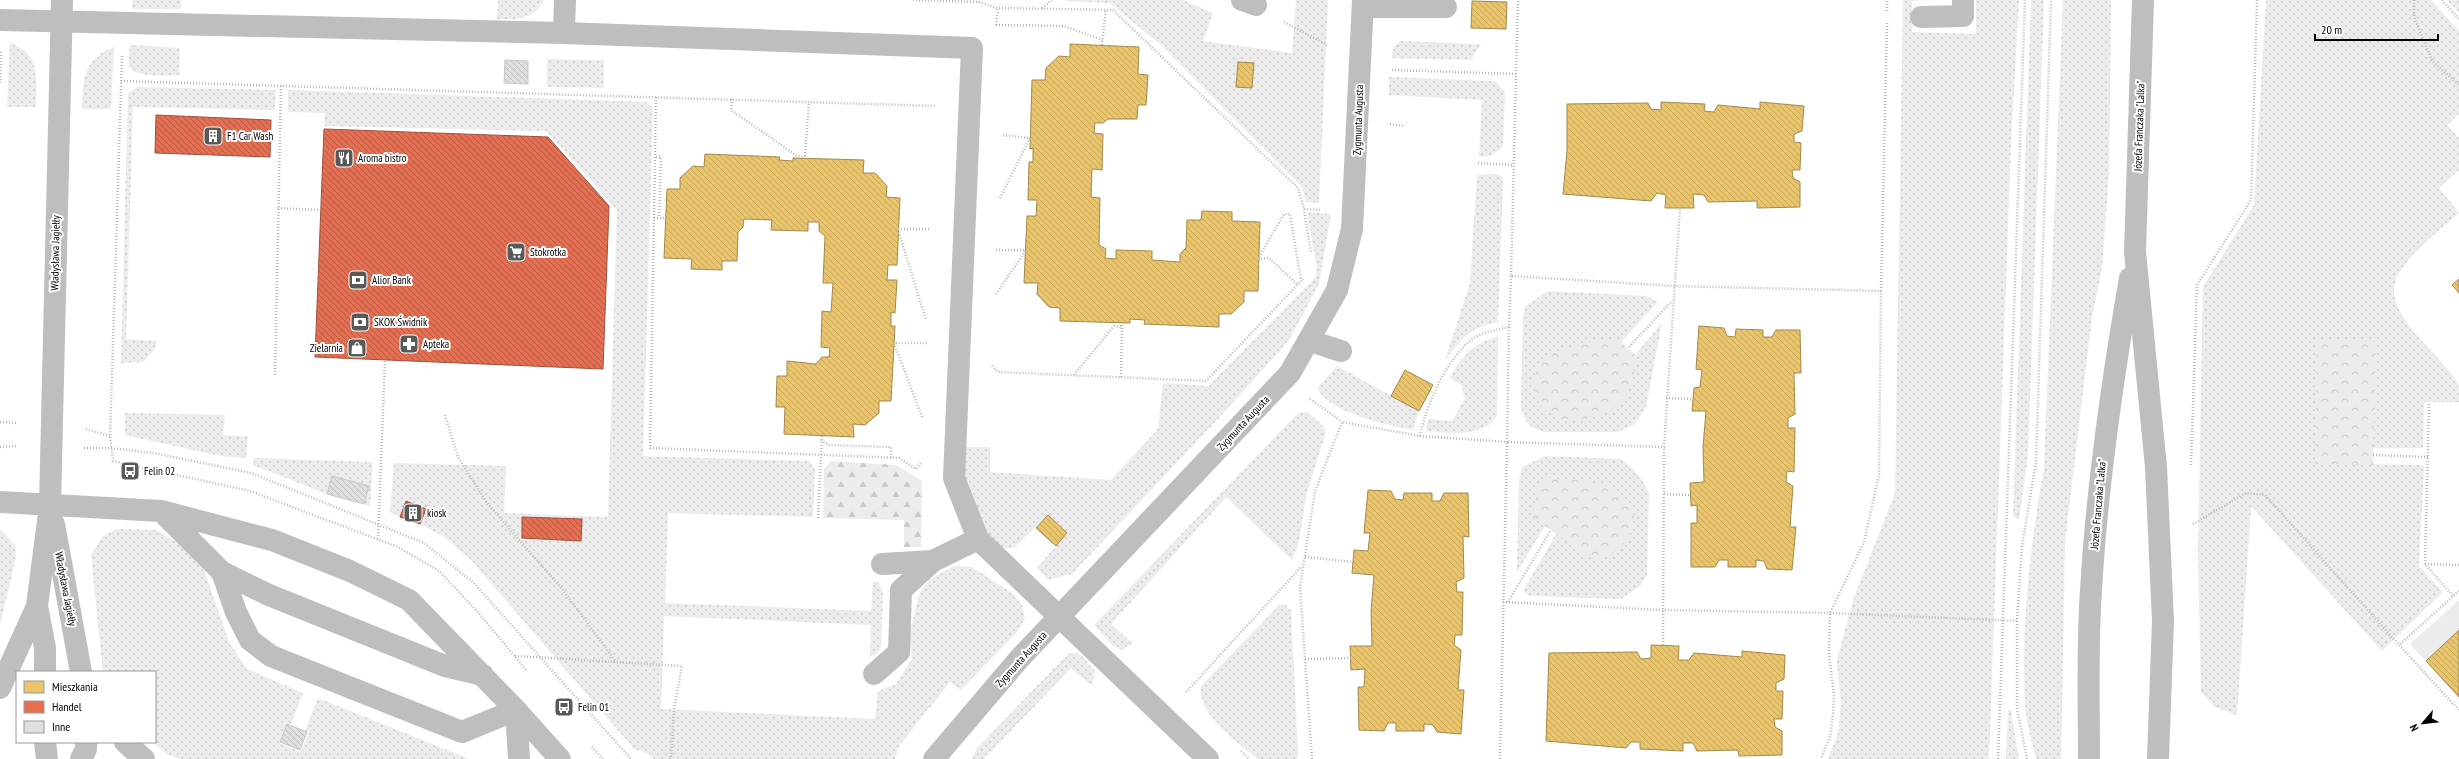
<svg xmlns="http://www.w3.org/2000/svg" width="2459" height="759" viewBox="0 0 2459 759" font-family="'PT Sans Narrow',sans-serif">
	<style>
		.grass { fill: url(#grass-dots) }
		.forest { fill: url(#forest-firs) }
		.park { fill: url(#park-crowns) }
		.garden { fill: #ececec }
		.homes { fill: url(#homes-back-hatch); stroke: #a3894a }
		.shops { fill: url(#shops-back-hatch); stroke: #a24e39 }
		.building { fill: url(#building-back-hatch); stroke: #c7c7c7 }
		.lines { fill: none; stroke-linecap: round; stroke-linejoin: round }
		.path { stroke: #b9b9b9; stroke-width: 2.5; stroke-dasharray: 1 2; stroke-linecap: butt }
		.minor { stroke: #bebebe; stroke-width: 22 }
		.labels { text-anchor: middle; stroke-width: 4; stroke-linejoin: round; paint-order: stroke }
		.street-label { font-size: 11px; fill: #000; stroke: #fff }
		.poi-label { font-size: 11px; fill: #000; stroke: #fff; text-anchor: start }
	</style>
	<defs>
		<pattern id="grass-dots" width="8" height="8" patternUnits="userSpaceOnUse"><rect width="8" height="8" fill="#ececec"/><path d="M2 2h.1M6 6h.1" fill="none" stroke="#c9c9c9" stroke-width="1.8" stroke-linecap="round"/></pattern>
		<pattern id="forest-firs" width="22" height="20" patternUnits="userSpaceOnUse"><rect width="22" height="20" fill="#ececec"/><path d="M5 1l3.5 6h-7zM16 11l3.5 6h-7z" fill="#c9c9c9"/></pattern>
		<pattern id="park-crowns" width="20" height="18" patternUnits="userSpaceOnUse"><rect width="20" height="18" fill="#ececec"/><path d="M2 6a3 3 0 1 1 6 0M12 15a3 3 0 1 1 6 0" fill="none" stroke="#c9c9c9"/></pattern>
		<pattern id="homes-back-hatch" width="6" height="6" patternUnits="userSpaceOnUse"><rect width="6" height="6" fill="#e9c46a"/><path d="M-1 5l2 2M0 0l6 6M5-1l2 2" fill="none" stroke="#c6a75a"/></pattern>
		<pattern id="shops-back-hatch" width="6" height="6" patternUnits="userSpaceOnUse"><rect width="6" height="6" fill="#e76f51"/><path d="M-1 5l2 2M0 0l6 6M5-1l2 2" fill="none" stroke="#b95941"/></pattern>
		<pattern id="building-back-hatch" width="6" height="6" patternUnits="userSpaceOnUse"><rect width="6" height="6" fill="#dfdfdf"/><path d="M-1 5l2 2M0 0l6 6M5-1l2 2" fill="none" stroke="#bebebe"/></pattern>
	</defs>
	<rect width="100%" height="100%" fill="#fff"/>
	<!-- grass -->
	<path class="grass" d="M 132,0 L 181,0 L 181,9 L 132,9 Z
		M 498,0 L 544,0 C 534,20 516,20 497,19 Z
		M 1067,0 L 1183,0 L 1213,13 L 1203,41 L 1292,53 L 1296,0 L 1328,0 L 1319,203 L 1306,202 L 1302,187 L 1162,46 L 1110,3 L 1066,1 Z
		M 1903,0 L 1928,0 L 1912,1 L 1912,32 L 1976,34 L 1976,0 L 2019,0 L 2011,143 L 1989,759 L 1828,759 L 1838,733 L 1841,704 L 1837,660 L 1853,600 L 1895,493 Z
		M 2031,0 L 2044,0 L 2028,455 L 2019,520 L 2013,516 Z
		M 2063,0 L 2111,0 L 2109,174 L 2102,268 L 2092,317 L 2065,542 L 2061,759 L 2036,759 C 2032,742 2026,723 2025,705 C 2021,626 2030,546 2044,468 Z
		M 2266,0 L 2431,0 L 2459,31 L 2459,114 L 2447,125 L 2459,138 L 2459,170 L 2439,188 L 2459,213 C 2439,231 2413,250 2399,273 C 2375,312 2444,355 2458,384 C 2459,389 2459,397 2459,402 L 2424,402 L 2423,448 L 2373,448 L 2315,463 L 2424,465 L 2419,566 L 2443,592 L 2382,651 L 2251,506 L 2237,715 L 2215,707 L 2201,692 L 2198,553 L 2203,287 L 2254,205 Z
		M 2447,0 L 2459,0 L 2459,13 Z
		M 1402,41 L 1481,44 L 1471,60 L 1392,58 C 1392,49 1393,44 1402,41 Z
		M 10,43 C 41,53 37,81 36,107 L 7,107 Z
		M 130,45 L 180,48 L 179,75 C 167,75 132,79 129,64 C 128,59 130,51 130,45 Z
		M 114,47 L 111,109 L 82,109 C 83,81 83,58 114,47 Z
		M 547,59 L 604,60 L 604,88 L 547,87 Z
		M 1389,77 L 1495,81 L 1505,92 L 1503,146 C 1496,154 1489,157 1479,157 L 1482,100 L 1389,95 Z
		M 137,87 L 276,90 L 275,110 L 133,107 L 126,339 L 157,341 L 155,349 L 143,362 L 121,363 L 128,93 Z
		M 288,90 L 647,102 L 653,109 L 643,456 L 809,461 L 815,468 L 813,517 L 668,513 L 665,603 L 871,611 L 873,581 L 879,583 L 883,593 L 881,647 L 877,654 L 870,656 L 871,625 L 664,616 L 661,709 L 875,719 L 878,691 L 896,684 L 912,659 L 909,635 L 920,592 L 929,580 L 954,566 L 972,567 L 1012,593 L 1022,605 L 1025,619 L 1017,632 L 961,690 L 950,682 L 899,746 L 895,759 L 654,759 L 649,754 L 634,749 L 470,559 L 444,537 L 420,524 L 426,509 L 406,501 L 400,517 L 390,512 L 394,463 L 506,466 L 504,513 L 608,517 L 617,210 L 546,131 L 324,126 L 325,113 L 288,112 Z
		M 1497,174 L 1503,178 L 1498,322 C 1468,328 1464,337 1445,360 L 1470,283 L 1477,175 Z
		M 1307,212 L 1331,214 L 1319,284 L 1288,342 L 1216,421 L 1072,574 L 1048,580 L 1037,568 L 1067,533 L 1048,515 L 1014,548 L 999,549 L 988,537 L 963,473 L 964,447 L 990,447 L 990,472 L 1111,480 L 1158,429 L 1163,383 L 1208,386 L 1315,278 L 1317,269 Z
		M 1547,291 L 1646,296 L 1658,302 L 1621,342 L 1635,355 L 1662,323 L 1646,407 L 1635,424 L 1618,432 L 1544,432 L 1531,427 L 1526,421 L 1521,408 L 1523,316 L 1525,307 Z
		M 1498,337 L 1497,416 C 1483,438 1449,433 1426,431 L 1428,419 L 1452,421 L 1465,399 L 1461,385 L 1450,378 C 1461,357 1474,342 1498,337 Z
		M 1337,366 L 1419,411 L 1413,430 C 1393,427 1321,410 1318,387 Z
		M 1307,412 L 1321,424 L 1326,432 L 1306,496 L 1299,542 L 1292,560 L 1226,497 L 1111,624 L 1133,644 L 1122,650 L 1113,646 L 1094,625 L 1298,413 Z
		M 125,413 L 225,415 L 223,435 L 248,436 L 246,458 L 220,456 L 125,435 Z
		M 1546,456 L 1621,459 C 1633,467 1642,479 1649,492 L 1647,575 L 1640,586 L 1621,599 L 1529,596 L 1523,591 L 1556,534 L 1545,526 L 1517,572 L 1519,480 L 1522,467 Z
		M 254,458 L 373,462 L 370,506 L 364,504 L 369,486 L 332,476 L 327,494 L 253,465 Z
		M 0,529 L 15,545 L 16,557 L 0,625 Z
		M 117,529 L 157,530 L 183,547 L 204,570 L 229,642 L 247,669 L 303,693 L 291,724 L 287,723 L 279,743 L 301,752 L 309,732 L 305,731 L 318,698 L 469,759 L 179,759 L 165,753 L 153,742 L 155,742 L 155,672 L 103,672 L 91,555 L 102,537 Z
		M 1284,604 L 1291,610 L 1298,753 L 1297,759 L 1258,759 C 1238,742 1196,714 1201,686 L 1279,605 Z
		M 1075,653 L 1082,656 L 1095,671 L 1092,686 L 1071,668 L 984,759 L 972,759 L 977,748 L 1068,654 Z
		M 2008,710 L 2011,710 L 2019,759 L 2006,759 Z"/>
	<!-- forest -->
	<path class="forest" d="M 831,461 L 896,465 L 922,481 L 921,547 L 904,547 L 904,520 L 823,518 L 824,469 Z"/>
	<!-- park -->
	<path class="park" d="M 1601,340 L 1620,342 L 1635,355 C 1634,371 1633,384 1624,398 C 1610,419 1566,427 1547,411 C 1540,406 1537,399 1535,391 C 1525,355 1577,345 1601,340 Z
		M 2317,341 L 2376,342 L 2373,465 L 2315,464 Z
		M 1548,478 C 1568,480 1596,479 1614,490 C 1652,514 1629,550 1596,562 L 1533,517 L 1538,483 Z"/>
	<!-- garden -->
	<path class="garden" d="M 2459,600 L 2459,630 L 2426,661 L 2410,644 Z"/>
	<!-- homes -->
	<path class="homes" d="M 1472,1 L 1507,2 L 1506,29 L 1471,28 Z
		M 1070,44 L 1139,47 L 1138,74 L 1148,75 L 1146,105 L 1138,105 L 1137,119 L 1108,119 L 1103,123 L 1095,123 L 1094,133 L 1103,134 L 1102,170 L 1092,169 L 1091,197 L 1100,198 L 1099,245 L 1106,249 L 1105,258 L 1116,259 L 1116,250 L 1152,251 L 1152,260 L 1180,262 L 1180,254 L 1186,248 L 1187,220 L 1201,220 L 1202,211 L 1232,212 L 1232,221 L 1260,222 L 1258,291 L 1244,291 L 1244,302 L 1231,314 L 1219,314 L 1219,327 L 1144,324 L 1145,320 L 1130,319 L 1130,323 L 1060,321 L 1060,308 L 1049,307 L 1037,294 L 1038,283 L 1024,283 L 1027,216 L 1036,216 L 1037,200 L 1028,200 L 1029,162 L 1033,162 L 1033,148 L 1030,149 L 1032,80 L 1045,80 L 1046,68 L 1059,56 L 1070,57 Z
		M 1238,62 L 1254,63 L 1252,88 L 1236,87 Z
		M 1661,102 L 1705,104 L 1704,111 L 1714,112 L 1718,105 L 1760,109 L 1760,102 L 1804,106 L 1802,131 L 1794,134 L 1794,142 L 1801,143 L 1800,170 L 1792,170 L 1793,178 L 1800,182 L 1800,207 L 1757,208 L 1757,201 L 1708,202 L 1704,195 L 1693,194 L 1694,208 L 1665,208 L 1666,195 L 1657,193 L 1651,201 L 1563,194 L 1567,151 L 1567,104 L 1648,103 L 1651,109 L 1661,110 Z
		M 705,154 L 780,157 L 779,160 L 793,161 L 793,158 L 864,160 L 863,173 L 875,173 L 887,186 L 886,197 L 900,198 L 897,265 L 888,265 L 887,280 L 897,280 L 895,313 L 891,312 L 891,326 L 895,326 L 891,401 L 879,401 L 879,413 L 865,425 L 853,424 L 854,437 L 784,434 L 785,407 L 776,407 L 777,376 L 787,376 L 787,361 L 816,364 L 822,357 L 829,357 L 830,348 L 821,347 L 822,311 L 831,312 L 833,283 L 823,283 L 825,236 L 819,231 L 819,222 L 808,222 L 808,231 L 771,230 L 772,220 L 744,219 L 743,227 L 738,232 L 737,261 L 722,261 L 722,270 L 691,269 L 692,259 L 664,258 L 667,189 L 680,189 L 680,178 L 693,166 L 704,167 Z
		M 2459,279 L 2459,293 L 2452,285 Z
		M 1699,326 L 1724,328 L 1727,336 L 1735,337 L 1736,329 L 1763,330 L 1763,337 L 1772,337 L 1776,330 L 1800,330 L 1801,373 L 1794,373 L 1795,414 L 1788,418 L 1788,428 L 1795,428 L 1794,472 L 1787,471 L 1786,482 L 1793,486 L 1790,527 L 1796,527 L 1792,570 L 1767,569 L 1764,561 L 1756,560 L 1756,567 L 1728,567 L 1728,560 L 1719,560 L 1715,567 L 1691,567 L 1691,523 L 1697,523 L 1697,505 L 1691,506 L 1690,483 L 1704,482 L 1703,447 L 1706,411 L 1692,411 L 1694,388 L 1700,387 L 1702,370 L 1696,369 Z
		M 1405,370 L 1433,385 L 1419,411 L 1391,396 Z
		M 1368,490 L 1391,491 L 1395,499 L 1403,500 L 1404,493 L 1432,493 L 1432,501 L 1440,501 L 1444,493 L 1468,493 L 1469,537 L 1463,536 L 1464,578 L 1456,582 L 1457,592 L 1463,592 L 1462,635 L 1455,635 L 1454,645 L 1461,650 L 1458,690 L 1464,690 L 1461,734 L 1437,732 L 1433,725 L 1424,724 L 1424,731 L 1396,731 L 1396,723 L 1388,723 L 1384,731 L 1359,730 L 1358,687 L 1364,687 L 1365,669 L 1351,670 L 1350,646 L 1372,646 L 1371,611 L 1374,575 L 1352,573 L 1354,550 L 1368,551 L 1370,533 L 1364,533 Z
		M 1048,515 L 1067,533 L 1056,546 L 1036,528 Z
		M 2459,630 L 2459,697 L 2426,661 Z
		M 1651,645 L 1679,646 L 1678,660 L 1689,660 L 1694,653 L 1742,657 L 1742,651 L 1785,655 L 1784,679 L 1776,683 L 1776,691 L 1783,691 L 1782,719 L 1774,719 L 1775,727 L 1782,731 L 1782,755 L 1739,756 L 1738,750 L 1697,751 L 1693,743 L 1683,743 L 1683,751 L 1640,749 L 1640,742 L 1631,742 L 1626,748 L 1546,741 L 1549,653 L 1637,652 L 1641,659 L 1651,658 Z"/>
	<!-- shops -->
	<path class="shops" d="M 156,115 L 271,120 L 270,157 L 155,153 Z
		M 324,129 L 548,137 L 609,206 L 603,369 L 315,357 Z
		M 406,501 L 426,509 L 420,524 L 400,517 Z
		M 522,517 L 582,519 L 581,541 L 522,538 Z"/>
	<!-- building -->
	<path class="building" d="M 505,60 L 528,61 L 528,84 L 504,83 Z
		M 332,476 L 369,486 L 364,504 L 327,494 Z
		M 287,724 L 307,732 L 300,750 L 280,742 Z"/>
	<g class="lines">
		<!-- path -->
		<path class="path" d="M 913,0 L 979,2 L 979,0
			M 2414,0 L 2414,17 L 2432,61 L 2459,85
			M 2442,0 L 2459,19
			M 979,2 L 997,8
			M 1042,8 L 1052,0
			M 1887,11 L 1887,0
			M 1284,22 L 1327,45
			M 996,25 L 998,8 L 1113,10 L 1298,188 L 1304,209 L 1320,210
			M 996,25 L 1064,26 L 1103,40
			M 1102,45 L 1106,9
			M 122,56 L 110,436 L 113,461 L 250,491 L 398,547 L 439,571 L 477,611 L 526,670
			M 1392,70 L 1516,74 L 1511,276 L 1674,286 L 1881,291 L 1879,475 L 1864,542 L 1830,613 L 1829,655 L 1834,695 L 1833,715 L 1830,736 L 1821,759
			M 1516,74 L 1518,0
			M 121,81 L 936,106
			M 0,83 L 1,52
			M 656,97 L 650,448 L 899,458 L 916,469 L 921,463
			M 732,99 L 731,110 L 797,156 L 805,156 L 805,158
			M 1390,124 L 1404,126
			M 805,156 L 809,102
			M 656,157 L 661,157 L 659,218
			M 1478,163 L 1513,165
			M 1000,198 L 1030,138 L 1001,135
			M 278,208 L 320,210
			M 1304,209 L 1311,253
			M 654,218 L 666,218
			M 898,229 L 926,320
			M 898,229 L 931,229
			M 996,250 L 1026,250
			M 1259,257 L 1284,214 L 1290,214 L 1301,280
			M 1258,259 L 1269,258 L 1298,285
			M 1881,291 L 1887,22
			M 996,294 L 1026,250
			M 1629,347 L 1672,301
			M 992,366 L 998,372 L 1206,381 L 1303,279
			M 275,375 L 281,86
			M 1074,375 L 1114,326 L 1122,327
			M 1121,377 L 1122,323
			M 1666,398 L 1693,399
			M 1310,399 L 1342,422
			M 2429,404 L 2425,564 L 2453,596
			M 445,415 L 458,457 L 487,503 L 563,590 L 616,662
			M 922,417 L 894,343 L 927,343
			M 0,422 L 18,423
			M 86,429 L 110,436
			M 1420,436 C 1426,405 1447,357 1474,338 C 1485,331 1497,330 1509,327 L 1511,276
			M 821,440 L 829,445 L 891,447 L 891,458
			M 0,447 L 17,446
			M 84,448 L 111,448 L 159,454 L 251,473 L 424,543 L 474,583 L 631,759
			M 2373,455 L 2428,457
			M 2191,465 L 2197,285 L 2251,200 L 2257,0
			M 1664,494 L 1690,495
			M 818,518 L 822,436
			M 2193,524 L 2246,493 L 2265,495 L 2399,645
			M 378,539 L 385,360
			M 1305,557 L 1353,562
			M 2425,564 L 2459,565
			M 2459,591 L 2399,645 L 2459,710
			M 1503,602 L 1663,610 L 1830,613 L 2017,621
			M 1508,602 L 1551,530
			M 1663,645 L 1664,447
			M 515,656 L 682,666 L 674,709 L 671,759
			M 1305,659 L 1351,658
			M 1186,692 L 1302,566
			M 592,747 L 603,759
			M 1241,751 L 1249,759
			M 1312,759 L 1300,587 L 1315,491 L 1342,422 L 1420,436 L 1507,442 L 1509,327
			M 1500,759 L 1507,442 L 1664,447 L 1680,208
			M 1998,759 L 2025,0
			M 2027,759 L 2017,709 L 2017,621 L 2022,546 L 2036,462 L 2051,0"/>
		<!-- minor -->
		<path class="minor" d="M 1242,0 L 1256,5
			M 2143,0 L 2135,252 L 2156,467 L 2163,621 L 2158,759
			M 1363,7 L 1446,7
			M 1921,17 L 1963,16 L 1963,0
			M 0,20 L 564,33 L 972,48 L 954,478 L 978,539 L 1208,759
			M 564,33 L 565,0
			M 1310,341 L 1341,351
			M 0,502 L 161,511 L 272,540 L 350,571 L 409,600 L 516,710 L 560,759
			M 162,512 L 222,572 L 269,595 L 445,666 L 483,675
			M 54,524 L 81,672
			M 882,564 L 933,561
			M 222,572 L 236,612 L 250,640 L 271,656 L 462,732 L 516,710
			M 37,606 L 45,648 L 45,672
			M 874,674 L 899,652 L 901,590 L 933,561 L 978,539
			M 0,688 L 37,606 L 50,505 L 62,0
			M 516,710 L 519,759
			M 45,742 L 47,759
			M 125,742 L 144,759
			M 81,759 L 86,749 L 86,742
			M 934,759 L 1019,659 L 1290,373 L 1337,290 L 1352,229 L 1363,0
			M 2089,759 C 2089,703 2087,646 2091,590 C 2097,485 2112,382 2130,278"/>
	</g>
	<!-- icons -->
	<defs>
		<symbol id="building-square" viewBox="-11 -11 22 22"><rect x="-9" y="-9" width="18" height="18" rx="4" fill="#595959" stroke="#fff"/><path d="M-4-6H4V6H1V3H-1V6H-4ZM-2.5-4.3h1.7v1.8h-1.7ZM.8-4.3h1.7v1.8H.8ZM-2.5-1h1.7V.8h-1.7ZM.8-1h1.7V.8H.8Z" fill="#fff"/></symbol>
		<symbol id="restaurant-square" viewBox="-11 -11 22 22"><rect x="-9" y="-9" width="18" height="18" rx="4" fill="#595959" stroke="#fff"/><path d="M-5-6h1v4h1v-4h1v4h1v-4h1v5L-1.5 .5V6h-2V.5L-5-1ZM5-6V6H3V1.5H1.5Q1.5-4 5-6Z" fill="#fff"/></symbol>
		<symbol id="supermarket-square" viewBox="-11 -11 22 22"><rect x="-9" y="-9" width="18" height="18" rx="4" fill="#595959" stroke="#fff"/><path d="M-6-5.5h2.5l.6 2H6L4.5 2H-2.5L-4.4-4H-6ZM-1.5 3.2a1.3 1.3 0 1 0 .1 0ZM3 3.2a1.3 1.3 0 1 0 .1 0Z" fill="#fff"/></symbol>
		<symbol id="bank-square" viewBox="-11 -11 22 22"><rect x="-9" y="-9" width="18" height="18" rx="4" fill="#595959" stroke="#fff"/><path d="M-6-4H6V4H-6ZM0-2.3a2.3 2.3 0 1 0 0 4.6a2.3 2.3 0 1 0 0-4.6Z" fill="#fff"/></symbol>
		<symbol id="pharmacy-square" viewBox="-11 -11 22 22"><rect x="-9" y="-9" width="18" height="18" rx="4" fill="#595959" stroke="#fff"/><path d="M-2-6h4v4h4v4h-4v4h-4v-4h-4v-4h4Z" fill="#fff"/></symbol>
		<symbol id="shop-square" viewBox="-11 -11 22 22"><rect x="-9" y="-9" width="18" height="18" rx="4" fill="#595959" stroke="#fff"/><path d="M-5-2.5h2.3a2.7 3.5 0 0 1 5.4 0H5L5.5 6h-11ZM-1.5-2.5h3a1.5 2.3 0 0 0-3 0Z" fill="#fff"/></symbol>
		<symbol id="bus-square" viewBox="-11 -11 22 22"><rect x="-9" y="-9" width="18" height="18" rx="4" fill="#595959" stroke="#fff"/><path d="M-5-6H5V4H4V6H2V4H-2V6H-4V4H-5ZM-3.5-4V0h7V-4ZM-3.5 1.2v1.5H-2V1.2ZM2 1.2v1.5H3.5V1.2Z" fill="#fff"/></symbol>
	</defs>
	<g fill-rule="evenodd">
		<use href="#building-square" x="202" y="125" width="22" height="22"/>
		<use href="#restaurant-square" x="333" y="147" width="22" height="22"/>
		<use href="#supermarket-square" x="505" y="241" width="22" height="22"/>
		<use href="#bank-square" x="347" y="269" width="22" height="22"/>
		<use href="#bank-square" x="349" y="311" width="22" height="22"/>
		<use href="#pharmacy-square" x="398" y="333" width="22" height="22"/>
		<use href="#shop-square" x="346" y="337" width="22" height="22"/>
		<use href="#bus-square" x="119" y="460" width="22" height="22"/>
		<use href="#building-square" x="402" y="502" width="22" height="22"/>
		<use href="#bus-square" x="553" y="696" width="22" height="22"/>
	</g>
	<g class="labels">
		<!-- street labels -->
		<g class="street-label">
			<text transform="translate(1358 120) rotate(-88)" y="4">Zygmunta Augusta</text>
			<text transform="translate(2139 126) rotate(-88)" y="4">Józefa Franczaka "Lalka"</text>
			<text transform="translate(55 253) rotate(-89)" y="4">Władysława Jagiełły</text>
			<text transform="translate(1243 423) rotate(-47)" y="4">Zygmunta Augusta</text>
			<text transform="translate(2098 504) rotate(-85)" y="4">Józefa Franczaka "Lalka"</text>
			<text transform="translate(66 589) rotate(79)" y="4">Władysława Jagiełły</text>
			<text transform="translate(1021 659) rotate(-48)" y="4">Zygmunta Augusta</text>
		</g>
		<!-- poi labels -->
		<g class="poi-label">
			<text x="227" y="140">F1 Car Wash</text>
			<text x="358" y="162">Aroma bistro</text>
			<text x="530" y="256">Stokrotka</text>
			<text x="372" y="284">Alior Bank</text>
			<text x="374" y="326">SKOK Świdnik</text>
			<text x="423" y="348">Apteka</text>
			<text x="343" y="352" text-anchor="end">Zielarnia</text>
			<text x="144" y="475">Felin 02</text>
			<text x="427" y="517">kiosk</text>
			<text x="578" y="711">Felin 01</text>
		</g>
	</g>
	<!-- legend -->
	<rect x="16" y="671" width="140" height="72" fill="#ffffff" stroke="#999999"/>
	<rect x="24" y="681" width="20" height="12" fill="#e9c46a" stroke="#999999"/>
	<text x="52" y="691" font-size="12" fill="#000000">Mieszkania</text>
	<rect x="24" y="701" width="20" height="12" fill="#e76f51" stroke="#999999"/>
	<text x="52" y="711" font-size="12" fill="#000000">Handel</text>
	<rect x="24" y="721" width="20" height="12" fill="#dfdfdf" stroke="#999999"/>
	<text x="52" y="731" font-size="12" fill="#000000">Inne</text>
	<!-- north arrow -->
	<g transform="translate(2423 723) rotate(242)" stroke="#ffffff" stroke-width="3" paint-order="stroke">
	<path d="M0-3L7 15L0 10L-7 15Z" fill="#000000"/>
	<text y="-6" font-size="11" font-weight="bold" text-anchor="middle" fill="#000000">N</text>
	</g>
	<!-- scale -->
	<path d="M2315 34v6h123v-6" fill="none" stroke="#000000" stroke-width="2"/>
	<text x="2321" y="34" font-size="12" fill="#000000" stroke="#ffffff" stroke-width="3" paint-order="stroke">20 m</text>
</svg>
